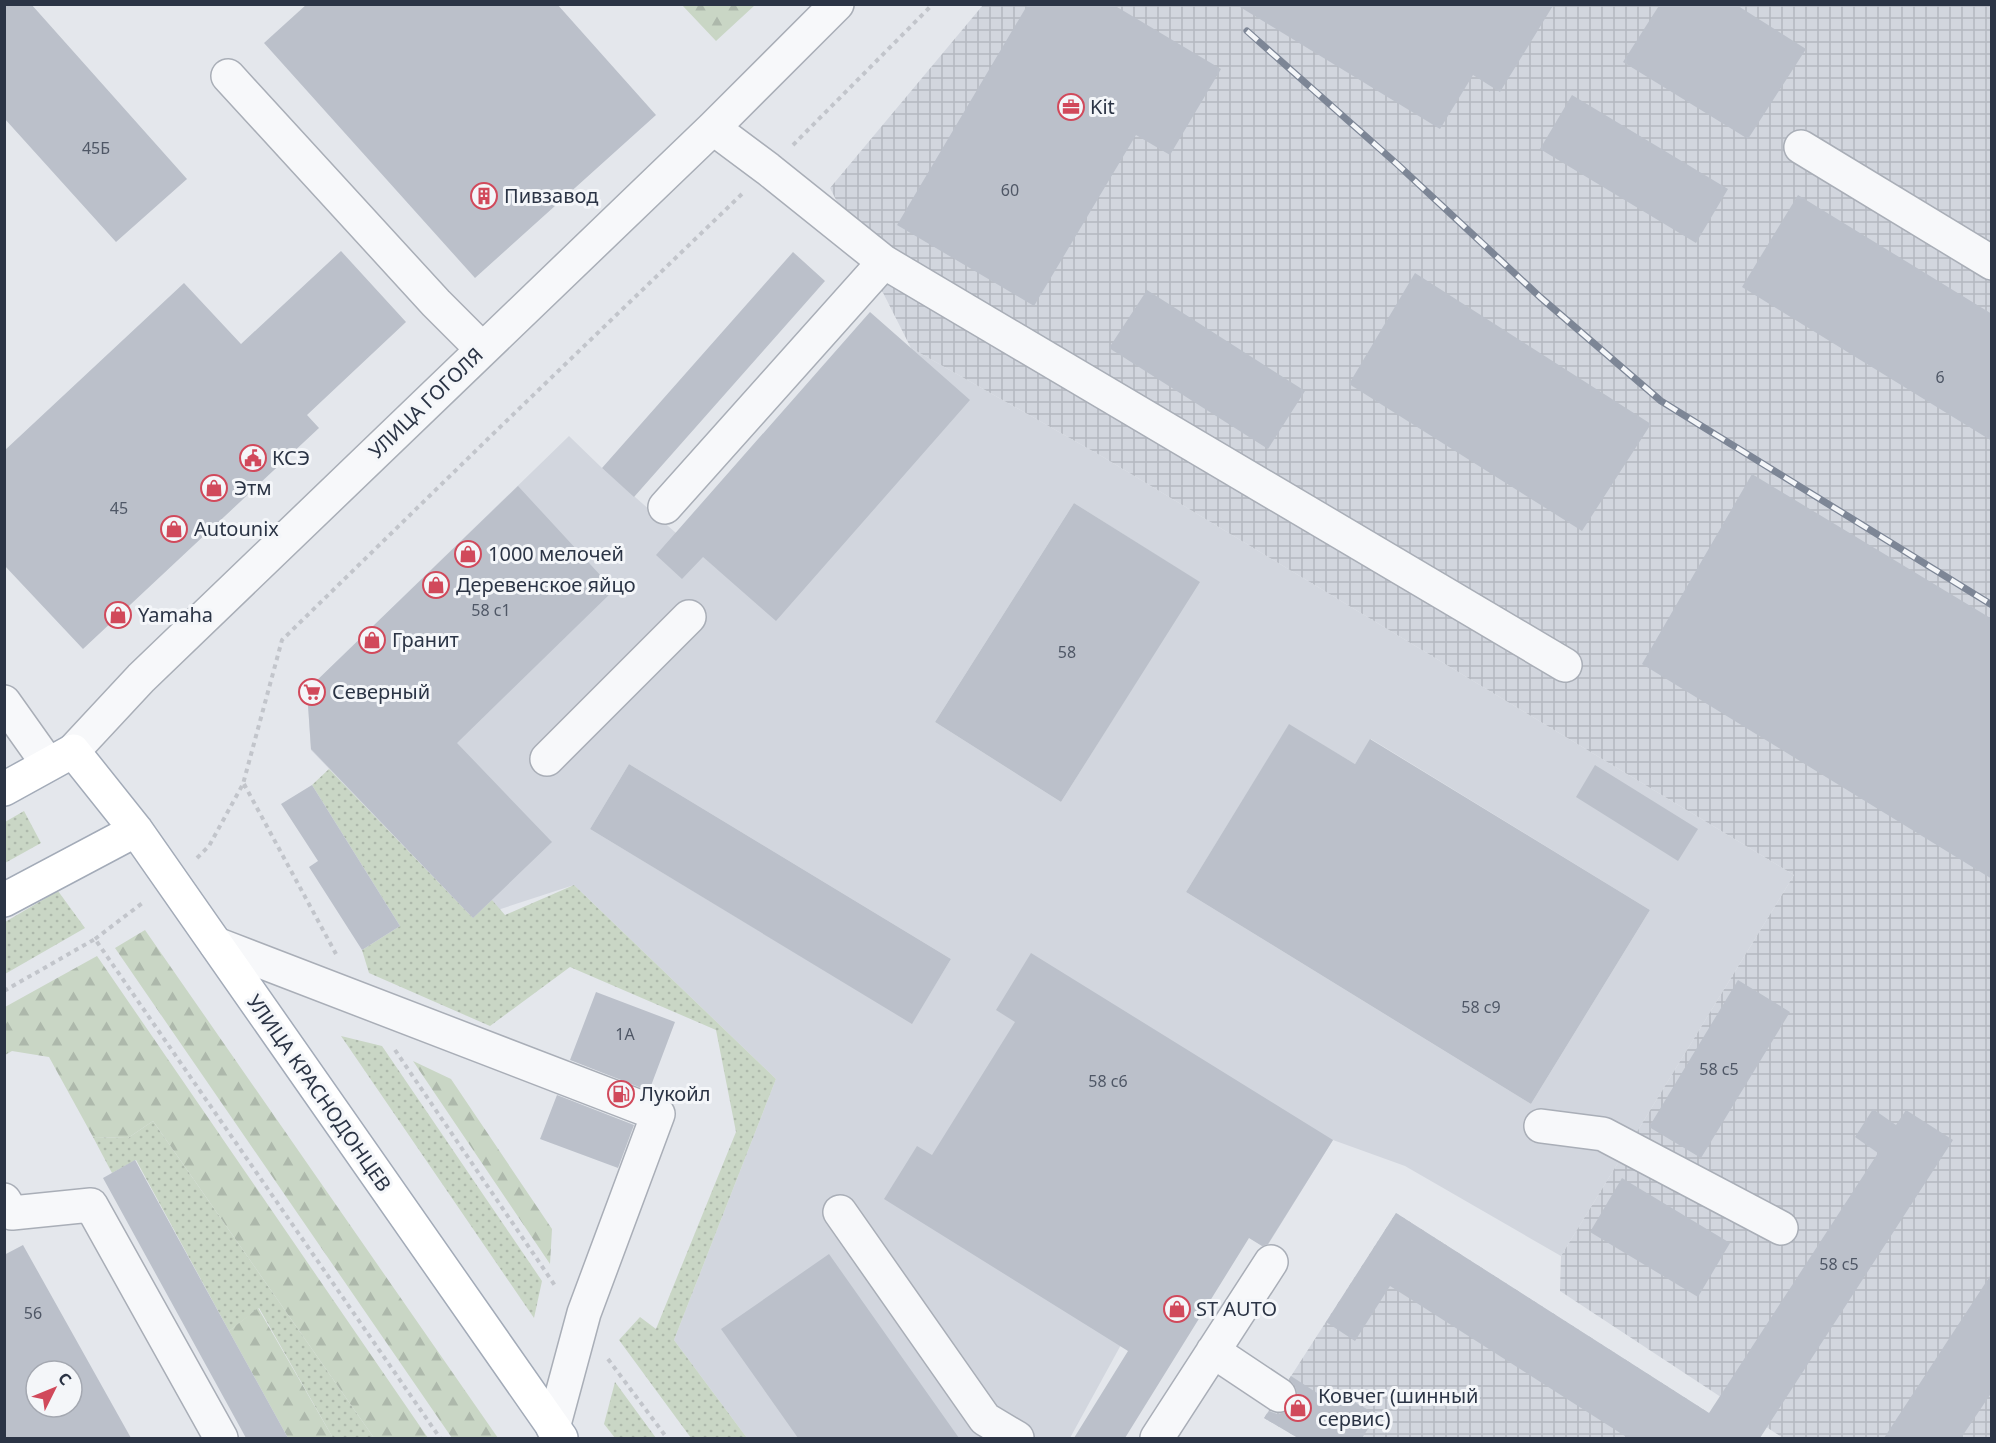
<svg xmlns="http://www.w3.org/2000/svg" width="1996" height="1443" viewBox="0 0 1996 1443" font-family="'Noto Sans',sans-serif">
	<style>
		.built { fill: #d2d6de; fill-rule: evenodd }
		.industrial { fill: url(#industrial-grid) }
		.green { fill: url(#green-dots) }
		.forest { fill: url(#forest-firs) }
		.building { fill: #bbc0ca; fill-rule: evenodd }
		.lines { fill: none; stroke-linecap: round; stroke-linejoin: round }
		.minor-casing { stroke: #a9aeb7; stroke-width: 36 }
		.major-casing { stroke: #a3abb8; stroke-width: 36 }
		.path { stroke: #c2c5cb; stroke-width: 4; stroke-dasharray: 4.5 4.5; stroke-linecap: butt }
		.minor { stroke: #f7f8fa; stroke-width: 33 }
		.major { stroke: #fff; stroke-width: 33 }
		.rail-casing { stroke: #7d8696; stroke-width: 7 }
		.rail { stroke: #f4f6f9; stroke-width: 4.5; stroke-dasharray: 14; stroke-linecap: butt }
		.labels { text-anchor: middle; stroke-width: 6; stroke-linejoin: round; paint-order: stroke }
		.number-label { font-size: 16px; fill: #4f5766 }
		.poi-label { font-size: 20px; fill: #2b3445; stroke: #f4f6f9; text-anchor: start }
		.street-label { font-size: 20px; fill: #2b3445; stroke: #f4f6f9 }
	</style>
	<defs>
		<pattern id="industrial-grid" width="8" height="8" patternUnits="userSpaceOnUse" patternTransform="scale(1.5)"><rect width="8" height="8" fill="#d2d6de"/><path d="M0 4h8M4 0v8" fill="none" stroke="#b4b8c0"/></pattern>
		<pattern id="green-dots" width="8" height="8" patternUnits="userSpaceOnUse" patternTransform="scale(1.5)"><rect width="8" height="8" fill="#c9d6c5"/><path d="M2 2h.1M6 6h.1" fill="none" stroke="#adb8ab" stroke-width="1.8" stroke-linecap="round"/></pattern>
		<pattern id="forest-firs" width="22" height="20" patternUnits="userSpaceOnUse" patternTransform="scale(1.5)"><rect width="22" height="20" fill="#c9d6c5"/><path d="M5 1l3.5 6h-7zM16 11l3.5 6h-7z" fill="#adb8ab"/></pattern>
	</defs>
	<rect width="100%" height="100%" fill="#e4e7ec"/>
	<!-- built -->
	<path class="built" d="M 911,348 L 1103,457 L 1794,875 L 1561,1256 L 1405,1166 L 1333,1140 L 1266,1248 L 1197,1206 L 1070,1438 L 747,1438 L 674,1340 L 776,1079 L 574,885 L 473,918 L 311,750 L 307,690 L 569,436 L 602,468 L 717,569 ZM 1074,503 L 1199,582 L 1061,802 L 935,722 ZM 1289,725 L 1355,764 L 1371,739 L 1650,910 L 1531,1104 L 1186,892 ZM 629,764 L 951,959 L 912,1023 L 590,829 Z"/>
	<!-- industrial -->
	<path class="industrial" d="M 983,5 L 1991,5 L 1991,1438 L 1783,1438 L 1560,1291 L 1561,1256 L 1794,875 L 1103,457 L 911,348 L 830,188 Z
		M 1396,1213 L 1748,1438 L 1298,1438 L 1264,1418 Z"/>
	<!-- green -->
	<path class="green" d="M 329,769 L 473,918 L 492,900 L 505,915 L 574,885 L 776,1079 L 674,1340 L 747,1438 L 691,1438 L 619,1340 L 640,1317 L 656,1329 L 736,1132 L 716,1030 L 570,967 L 490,1026 L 369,973 L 362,950 L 400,926 L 312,785 Z
		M 24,811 L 41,843 L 5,863 L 5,822 Z
		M 58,891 L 85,928 L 5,974 L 5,922 Z
		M 341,1036 L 382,1046 L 542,1281 L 534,1318 Z
		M 153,1121 L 374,1438 L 333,1438 L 259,1308 L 229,1331 L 136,1160 L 112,1173 L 93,1137 L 128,1138 Z
		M 615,1382 L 656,1438 L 615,1438 L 604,1424 Z"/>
	<!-- forest -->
	<path class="forest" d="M 682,5 L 755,5 L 716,41 Z
		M 145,930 L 498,1438 L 452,1438 L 115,948 Z
		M 97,956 L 428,1438 L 374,1438 L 153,1121 L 128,1138 L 93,1137 L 49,1057 L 12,1051 L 5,1055 L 5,1007 Z
		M 413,1061 L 451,1079 L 552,1229 L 550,1264 Z
		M 258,1308 L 333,1438 L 288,1438 L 229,1331 Z"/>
	<!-- building -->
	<path class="building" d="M 4,4 L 31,4 L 187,179 L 116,242 L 4,118 Z
		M 307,4 L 557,4 L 656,115 L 475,278 L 264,43 Z
		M 1028,4 L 1112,4 L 1221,69 L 1170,155 L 1136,135 L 1034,306 L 897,225 Z
		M 1235,4 L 1554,4 L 1500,92 L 1473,75 L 1440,129 Z
		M 1660,4 L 1735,4 L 1806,49 L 1748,139 L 1623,62 Z
		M 1572,95 L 1728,189 L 1696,243 L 1540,149 Z
		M 1798,195 L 1992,314 L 1992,441 L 1742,287 Z
		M 341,251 L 406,322 L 307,415 L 319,428 L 83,649 L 4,565 L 4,451 L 184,283 L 241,344 Z
		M 793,252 L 825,281 L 634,497 L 602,468 Z
		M 1415,273 L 1651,424 L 1582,531 L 1349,384 Z
		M 1147,290 L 1305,391 L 1268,449 L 1109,348 Z
		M 870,312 L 970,400 L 776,621 L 703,557 L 682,579 L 656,555 Z
		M 1752,474 L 1992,619 L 1992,879 L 1642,664 Z
		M 518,486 L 614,590 L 457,743 L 552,842 L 473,918 L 311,749 L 307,690 Z
		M 1074,503 L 1200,582 L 1061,802 L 935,722 Z
		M 1289,724 L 1355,764 L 1370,739 L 1650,910 L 1531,1104 L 1186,892 Z
		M 629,764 L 951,959 L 912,1024 L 590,829 Z
		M 1595,765 L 1698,829 L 1678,861 L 1576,797 Z
		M 312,785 L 400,926 L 362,950 L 309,867 L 318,861 L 281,804 Z
		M 1031,953 L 1333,1140 L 1268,1244 L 1262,1246 L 1249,1238 L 1125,1438 L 1074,1438 L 1128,1351 L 884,1199 L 917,1146 L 932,1155 L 1015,1022 L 996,1010 Z
		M 1738,980 L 1790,1012 L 1701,1158 L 1649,1127 Z
		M 596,992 L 675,1022 L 649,1091 L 570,1060 Z
		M 557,1095 L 634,1125 L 618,1168 L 540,1139 Z
		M 1873,1109 L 1896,1125 L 1906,1110 L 1953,1140 L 1760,1438 L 1628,1438 L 1390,1286 L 1355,1341 L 1326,1322 L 1396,1213 L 1709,1413 L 1878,1153 L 1855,1137 Z
		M 135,1160 L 229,1331 L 288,1438 L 246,1438 L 103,1178 Z
		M 1622,1178 L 1730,1243 L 1698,1297 L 1590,1232 Z
		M 23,1245 L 131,1438 L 4,1438 L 4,1255 ZM 36,1371 L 72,1371 L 72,1407 L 36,1407 Z
		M 829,1254 L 959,1438 L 798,1438 L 721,1329 Z
		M 1992,1273 L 1992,1392 L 1961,1438 L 1884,1438 Z
		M 1291,1376 L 1334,1404 L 1341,1394 L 1377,1415 L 1362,1438 L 1298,1438 L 1264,1418 L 1269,1411 L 1277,1414 L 1287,1412 L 1295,1405 L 1298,1396 L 1295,1386 L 1289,1379 Z"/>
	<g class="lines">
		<defs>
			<path id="minor" d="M 228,76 L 436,303 L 482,349
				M 713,128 L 768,169 L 884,262 L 1565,665
				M 1801,147 L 1992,263
				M 665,507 L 884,262
				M 4,702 L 48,764
				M 73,751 L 141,678 L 713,128 L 837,4
				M 547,759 L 689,617
				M 216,944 L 658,1114 L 584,1313 L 553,1428
				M 1541,1126 L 1603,1134 L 1781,1228
				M 4,1200 L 12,1213 L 91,1205 L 221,1438
				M 840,1212 L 985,1419 L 1017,1438
				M 1213,1351 L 1279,1395
				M 1157,1438 L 1271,1262"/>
			<path id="major" d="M 4,789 L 73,751 L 136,830 L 561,1438
				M 4,900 L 136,830"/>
		</defs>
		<!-- minor casing -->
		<use href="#minor" class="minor-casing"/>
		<!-- major casing -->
		<use href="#major" class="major-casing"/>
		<!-- path -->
		<path class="path" d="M 793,145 L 933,4
			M 244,784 L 336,954
			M 197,858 L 209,846 L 243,784 L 282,640 L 497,430 L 744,192
			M 95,939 L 145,901
			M 4,991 L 95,939 L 440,1438
			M 395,1050 L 556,1287
			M 608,1359 L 667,1438"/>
		<!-- minor -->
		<use href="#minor" class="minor"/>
		<!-- major -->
		<use href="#major" class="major"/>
		<defs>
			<path id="rail" d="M 1247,31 L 1397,164 L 1540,297 L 1661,401 L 1992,605"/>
		</defs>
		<!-- rail casing -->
		<use href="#rail" class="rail-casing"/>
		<!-- rail -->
		<use href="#rail" class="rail"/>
	</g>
	<!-- icons -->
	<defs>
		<symbol id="office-ring" viewBox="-11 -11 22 22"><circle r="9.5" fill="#f4f6f9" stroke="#d1495b" stroke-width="1.5"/><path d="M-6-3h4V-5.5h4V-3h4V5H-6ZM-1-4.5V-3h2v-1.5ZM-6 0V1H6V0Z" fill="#d1495b"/></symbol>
		<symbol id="building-ring" viewBox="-11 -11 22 22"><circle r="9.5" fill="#f4f6f9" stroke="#d1495b" stroke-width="1.5"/><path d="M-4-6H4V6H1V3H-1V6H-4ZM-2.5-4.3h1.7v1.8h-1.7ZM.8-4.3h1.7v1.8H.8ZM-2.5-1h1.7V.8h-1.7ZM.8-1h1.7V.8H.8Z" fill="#d1495b"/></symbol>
		<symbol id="civic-ring" viewBox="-11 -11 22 22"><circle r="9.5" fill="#f4f6f9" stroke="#d1495b" stroke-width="1.5"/><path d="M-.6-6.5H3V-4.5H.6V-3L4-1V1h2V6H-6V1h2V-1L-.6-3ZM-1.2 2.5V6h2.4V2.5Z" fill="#d1495b"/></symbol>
		<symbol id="shop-ring" viewBox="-11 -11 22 22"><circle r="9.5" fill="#f4f6f9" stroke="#d1495b" stroke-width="1.5"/><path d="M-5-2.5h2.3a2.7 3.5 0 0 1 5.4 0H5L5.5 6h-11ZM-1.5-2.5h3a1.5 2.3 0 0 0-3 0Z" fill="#d1495b"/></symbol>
		<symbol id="supermarket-ring" viewBox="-11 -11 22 22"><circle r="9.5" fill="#f4f6f9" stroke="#d1495b" stroke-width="1.5"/><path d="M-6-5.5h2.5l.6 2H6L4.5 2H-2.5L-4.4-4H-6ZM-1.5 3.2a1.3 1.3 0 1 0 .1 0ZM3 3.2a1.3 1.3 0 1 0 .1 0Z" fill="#d1495b"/></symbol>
		<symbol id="fuel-ring" viewBox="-11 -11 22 22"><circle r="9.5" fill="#f4f6f9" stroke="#d1495b" stroke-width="1.5"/><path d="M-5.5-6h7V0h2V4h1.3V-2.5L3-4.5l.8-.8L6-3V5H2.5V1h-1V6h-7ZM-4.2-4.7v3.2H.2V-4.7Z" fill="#d1495b"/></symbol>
	</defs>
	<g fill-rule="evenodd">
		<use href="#office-ring" x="1056" y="92" width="30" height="30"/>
		<use href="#building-ring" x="469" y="181" width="30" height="30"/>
		<use href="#civic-ring" x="238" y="443" width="30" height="30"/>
		<use href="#shop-ring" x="199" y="473" width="30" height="30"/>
		<use href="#shop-ring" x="159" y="514" width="30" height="30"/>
		<use href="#shop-ring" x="453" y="539" width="30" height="30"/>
		<use href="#shop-ring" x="421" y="570" width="30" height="30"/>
		<use href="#shop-ring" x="103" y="600" width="30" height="30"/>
		<use href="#shop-ring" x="357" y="625" width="30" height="30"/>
		<use href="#supermarket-ring" x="297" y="677" width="30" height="30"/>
		<use href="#fuel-ring" x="606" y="1079" width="30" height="30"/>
		<use href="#shop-ring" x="1162" y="1294" width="30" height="30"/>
		<use href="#shop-ring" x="1283" y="1393" width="30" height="30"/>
	</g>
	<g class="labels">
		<!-- number labels -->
		<g class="number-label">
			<text x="96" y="154">45Б</text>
			<text x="1010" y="196">60</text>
			<text x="1940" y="383">6</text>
			<text x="119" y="514">45</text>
			<text x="491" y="616">58 с1</text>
			<text x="1067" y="658">58</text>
			<text x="1481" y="1013">58 с9</text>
			<text x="625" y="1040">1А</text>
			<text x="1719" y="1075">58 с5</text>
			<text x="1108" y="1087">58 с6</text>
			<text x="1839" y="1270">58 с5</text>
			<text x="33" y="1319">56</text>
		</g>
		<!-- poi labels -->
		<g class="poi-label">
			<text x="1090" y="114">Kit</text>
			<text x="504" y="203">Пивзавод</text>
			<text x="272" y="465">КСЭ</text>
			<text x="234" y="495">Этм</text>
			<text x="194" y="536">Autounix</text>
			<text x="488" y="561">1000 мелочей</text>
			<text x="456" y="592">Деревенское яйцо</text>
			<text x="138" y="622">Yamaha</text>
			<text x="392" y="647">Гранит</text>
			<text x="332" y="699">Северный</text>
			<text x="640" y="1101">Лукойл</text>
			<text x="1196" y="1316">ST AUTO</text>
			<text x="1318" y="1403">Ковчег (шинный<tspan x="1318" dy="23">сервис)</tspan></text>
		</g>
		<!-- street labels -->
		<g class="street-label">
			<text transform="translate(426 403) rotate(-44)" y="7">УЛИЦА ГОГОЛЯ</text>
			<text transform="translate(319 1093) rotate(55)" y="7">УЛИЦА КРАСНОДОНЦЕВ</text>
		</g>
	</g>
	<!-- border -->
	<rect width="1996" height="1443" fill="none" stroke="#2b3445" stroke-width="12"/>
	<!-- north arrow -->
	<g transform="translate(54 1389) rotate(47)"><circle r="28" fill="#f4f6f9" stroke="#a4a8b1" stroke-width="1.5"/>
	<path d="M0-4.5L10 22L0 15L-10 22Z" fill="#d1495b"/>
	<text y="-9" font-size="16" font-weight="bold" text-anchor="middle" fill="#2b3445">С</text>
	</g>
</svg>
